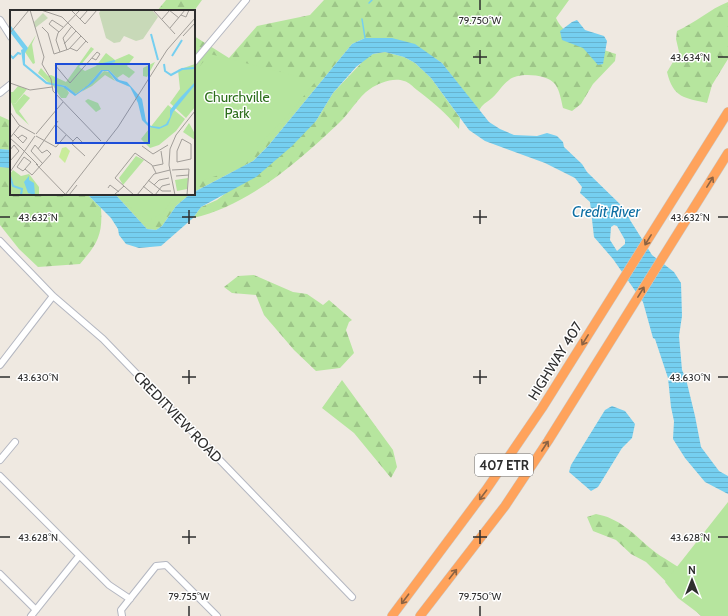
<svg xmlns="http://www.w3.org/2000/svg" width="728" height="616" viewBox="0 0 728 616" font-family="Cabin,sans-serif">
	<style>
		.forest { fill: url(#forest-firs) }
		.park { fill: #b6e59e }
		.water { fill: url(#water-rules); fill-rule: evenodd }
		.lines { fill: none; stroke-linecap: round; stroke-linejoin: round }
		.stream { stroke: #75cff0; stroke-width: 1.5 }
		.minor-casing { stroke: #b4b7c1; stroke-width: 8 }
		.highway-casing { stroke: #c9c9c9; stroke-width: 10 }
		.minor { stroke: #fff; stroke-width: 6 }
		.highway { stroke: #ffa35c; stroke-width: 9 }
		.oneway { stroke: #8c6343 }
		.ticks { fill: none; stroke: #2e2e2e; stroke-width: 1.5 }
		.labels { text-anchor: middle; stroke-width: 3; stroke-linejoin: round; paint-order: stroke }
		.shield { fill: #fff; stroke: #6d6d6d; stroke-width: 1 }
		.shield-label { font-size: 13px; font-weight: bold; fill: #2e2e2e }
		.park-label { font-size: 14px; fill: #2c6e1b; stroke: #fff }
		.street-label { font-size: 14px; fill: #2e2e2e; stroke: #fff }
		.water-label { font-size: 15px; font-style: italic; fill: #0d6fa3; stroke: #fff }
		.inset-river { fill: none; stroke: #75cff0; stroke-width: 2 }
		.inset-road { fill: none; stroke: #a29e99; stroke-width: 1 }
		.view { fill: #1d4ed8; fill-opacity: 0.15; stroke: #1d4ed8; stroke-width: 2 }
		.inset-edge { fill: none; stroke: #2e2e2e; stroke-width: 2 }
		.ticks-label { font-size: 10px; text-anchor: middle; fill: #2e2e2e; stroke: #fff; stroke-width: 3; stroke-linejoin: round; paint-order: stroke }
	</style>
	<defs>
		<pattern id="forest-firs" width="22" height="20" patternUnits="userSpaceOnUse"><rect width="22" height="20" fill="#b6e59e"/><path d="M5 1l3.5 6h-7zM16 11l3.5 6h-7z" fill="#9dc588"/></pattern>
		<pattern id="water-rules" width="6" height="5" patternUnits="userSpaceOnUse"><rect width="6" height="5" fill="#75cff0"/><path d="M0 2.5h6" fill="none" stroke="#66b2ce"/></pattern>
	</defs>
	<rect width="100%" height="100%" fill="#efe9e1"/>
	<!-- forest -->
	<path class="forest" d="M 166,0 L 202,0 L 194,11 L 157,11 Z
		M 324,0 L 569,0 L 556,18 C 565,39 596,47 616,54 L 615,61 L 593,84 L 581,104 L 572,111 L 563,108 C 561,100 560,91 555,84 C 547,74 518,72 509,80 C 502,85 498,93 492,98 C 486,103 482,104 479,111 L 442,63 L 433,57 L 365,38 L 352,44 L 268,146 L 253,161 L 194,192 L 194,36 L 229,58 L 257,26 L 310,15 Z
		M 728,2 L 728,59 L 712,85 L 707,103 C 685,98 673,98 667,72 L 679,52 L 676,39 L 677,31 C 695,23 710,9 728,2 Z
		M 385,52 L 404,57 L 415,63 L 431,78 L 460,118 L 459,129 C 446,113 433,102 417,90 C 413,87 409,82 404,81 C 394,77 378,83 370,89 C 358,97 350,113 339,123 C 298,162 249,205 193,218 L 201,207 L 217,200 L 316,121 L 333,93 L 366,58 L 373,54 Z
		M 0,116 L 11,121 L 11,150 L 0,149 Z
		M 0,167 L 11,168 L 11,194 L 87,194 L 101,208 C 103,235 97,244 80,264 L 38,267 L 19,249 L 0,225 Z
		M 115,194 L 190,194 L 176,206 L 162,226 L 156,230 L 147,229 Z
		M 254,275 L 293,292 L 307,294 L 323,305 L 329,300 L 352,320 L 349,322 L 346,330 L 354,353 L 340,368 L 316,371 L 294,350 L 264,315 L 256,295 L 232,293 L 224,287 L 238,276 Z
		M 342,380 L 393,450 L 397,467 L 391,478 L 354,433 L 322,408 Z
		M 596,514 C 619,518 633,533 650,548 C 663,559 679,566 693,577 C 706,587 717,604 728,616 L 701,616 L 646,562 L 631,554 L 616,540 L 593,531 L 587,517 Z"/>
	<!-- park -->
	<path class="park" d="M 210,54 L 316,81 L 289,114 L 258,146 L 243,168 L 199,181 L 194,184 L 194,73 Z
		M 119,194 L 179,194 L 173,198 L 163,213 L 142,224 L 126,200 Z
		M 728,502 L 728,616 L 702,616 L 678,598 L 665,582 Z"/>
	<!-- water -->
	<path class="water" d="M 577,20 L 585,30 L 604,36 L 607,41 L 603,64 L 598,65 L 583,48 L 562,40 L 560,31 L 572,22 Z
		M 365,38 L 392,38 L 415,44 L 442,63 L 489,122 L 500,129 L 514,135 L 537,136 L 547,133 L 557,136 L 563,142 L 564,147 L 582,164 L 587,172 L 625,209 L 630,220 L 652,255 L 674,272 L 681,283 L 682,316 L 679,336 L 682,370 L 686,379 L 695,416 L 701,447 L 719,471 L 728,476 L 728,494 L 705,482 L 685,458 L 673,439 L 674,421 L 671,407 L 668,378 L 655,339 L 653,338 L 643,302 L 613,259 L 594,237 L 590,202 L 580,193 L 582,187 L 575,178 L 545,163 L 485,141 L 469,130 L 431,78 L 415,63 L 404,57 L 385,52 L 373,54 L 356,67 L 333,93 L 316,121 L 292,146 L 256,177 L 201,207 L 193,218 L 161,246 L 139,248 L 126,244 L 119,235 L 118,229 L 111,218 L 87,194 L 115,194 L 147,229 L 156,230 L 162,226 L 176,206 L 190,194 L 194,194 L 194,192 L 253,161 L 268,146 L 352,44 ZM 614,225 L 617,226 L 625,240 L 625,244 L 617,251 L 610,240 L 611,227 Z
		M 0,149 L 11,150 L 11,168 L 0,167 Z
		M 612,406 L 625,411 L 635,424 L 632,438 L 622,448 L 598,487 L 591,491 L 569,472 L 571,465 L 605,410 Z"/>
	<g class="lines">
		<!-- stream -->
		<path class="stream" d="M 369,3 L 372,0
			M 362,19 L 365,38"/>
		<defs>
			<path id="minor" d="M 0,20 L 11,37
				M 194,62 L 246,0
				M 0,93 L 11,84
				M 0,241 L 53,296 L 103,339 L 352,597
				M 0,365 L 53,296
				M 0,460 L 15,442
				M 0,476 L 109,585 L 130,599
				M 0,574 L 36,610
				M 31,616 L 79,556
				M 122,616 L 121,610 L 156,566 L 166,565 L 217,616"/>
			<path id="highway" d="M 392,616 L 486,490 L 542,408 L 728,112
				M 420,616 L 505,506 L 548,441 L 728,153"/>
		</defs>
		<!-- minor casing -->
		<use href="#minor" class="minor-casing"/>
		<!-- highway casing -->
		<use href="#highway" class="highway-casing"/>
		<!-- minor -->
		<use href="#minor" class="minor"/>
		<!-- highway -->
		<use href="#highway" class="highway"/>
	</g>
	<!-- one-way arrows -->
	<defs><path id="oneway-shaft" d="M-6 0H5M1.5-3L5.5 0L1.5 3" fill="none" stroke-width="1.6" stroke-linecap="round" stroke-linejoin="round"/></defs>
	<g class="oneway">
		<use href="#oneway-shaft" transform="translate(710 182) rotate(-58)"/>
		<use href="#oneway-shaft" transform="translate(648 240) rotate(122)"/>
		<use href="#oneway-shaft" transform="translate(641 292) rotate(-58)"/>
		<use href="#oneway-shaft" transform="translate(585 340) rotate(122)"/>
		<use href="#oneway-shaft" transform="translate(545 446) rotate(-57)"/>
		<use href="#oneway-shaft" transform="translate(483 495) rotate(127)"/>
		<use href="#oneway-shaft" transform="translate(453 574) rotate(-52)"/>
		<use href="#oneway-shaft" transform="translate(405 599) rotate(127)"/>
	</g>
	<!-- ticks -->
	<path class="ticks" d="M 480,0 L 480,10M 480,50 L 480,64M 473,57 L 487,57M 718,57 L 728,57M 189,210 L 189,224M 480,210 L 480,224M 0,217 L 10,217M 182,217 L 196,217M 473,217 L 487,217M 718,217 L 728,217M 189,370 L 189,384M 480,370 L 480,384M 0,377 L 10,377M 182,377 L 196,377M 473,377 L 487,377M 718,377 L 728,377M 189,530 L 189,544M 480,530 L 480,544M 0,537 L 10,537M 182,537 L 196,537M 473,537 L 487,537M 718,537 L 728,537M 189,606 L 189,616M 480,606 L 480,616"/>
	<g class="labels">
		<!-- shield labels -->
		<rect class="shield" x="475" y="454" width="58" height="22" rx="3"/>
		<g class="shield-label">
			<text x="504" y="470">407 ETR</text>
		</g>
		<!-- park labels -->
		<g class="park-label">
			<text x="237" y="102">Churchville<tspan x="237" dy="16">Park</tspan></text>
		</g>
		<!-- street labels -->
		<g class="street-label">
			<text transform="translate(555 361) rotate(-58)" y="5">HIGHWAY 407</text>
			<text transform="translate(178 417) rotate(46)" y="5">CREDITVIEW ROAD</text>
		</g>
		<!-- water labels -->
		<g class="water-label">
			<text x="606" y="217">Credit River</text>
		</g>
	</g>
	<!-- overview -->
	<g transform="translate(10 10)">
		<rect width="185" height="185" fill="#efe9e1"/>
		<path d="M 3,160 L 11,166 L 19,164 L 29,177 L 29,185 L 0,185 L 0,164 Z" fill="#b6e59e"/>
		<path d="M 26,25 L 22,34 L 25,53 L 23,54 L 15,42 ZM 81,37 L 84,39 L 69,57 L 75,61 L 86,56 L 96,43 L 105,50 L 119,44 L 124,47 L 117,56 L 125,62 L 119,68 L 113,64 L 107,68 L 99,60 L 91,60 L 78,75 L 66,84 L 56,76 L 39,73 L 28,63 L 31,58 L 38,66 L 41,65 L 56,72 ZM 145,52 L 137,67 L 133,66 L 133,58 ZM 94,61 L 99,62 L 105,71 L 95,65 L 82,76 L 71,82 ZM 42,74 L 56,78 L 59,83 L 56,88 L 51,88 ZM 14,84 L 20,88 L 9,101 L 19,115 L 6,103 L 1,92 L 5,94 ZM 78,89 L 88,93 L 91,99 L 86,102 L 75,91 Z" fill="#b6e59e"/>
		<path d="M 91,0 L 142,0 L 148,7 L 133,29 L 126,31 L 114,26 L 110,32 L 104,33 L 96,28 L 89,3 ZM 33,3 L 38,8 L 25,18 L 24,12 Z" fill="#c8d9b8"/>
		<path d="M 185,54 L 185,97 L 176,108 L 160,93 L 170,79 L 168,60 ZM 73,61 L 86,64 L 77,76 L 64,83 L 56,74 L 64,72 ZM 8,76 L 17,79 L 5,94 L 0,92 L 0,82 L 3,82 ZM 158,95 L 175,109 L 166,121 L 149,135 L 140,138 L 131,129 ZM 179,113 L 184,122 L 185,130 L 173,122 ZM 126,146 L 134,150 L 113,175 L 109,168 ZM 178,168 L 177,179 L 167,181 L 165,170 Z" fill="#b6e59e"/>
		<path d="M 56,137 L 60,141 L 55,153 L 49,147 L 52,138 Z" fill="#c9ec9a"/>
		<path d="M 1,16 L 18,38 L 15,43 L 15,54 L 37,72 L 56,76 L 66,84 L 78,75 L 91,60 L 99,60 L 109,70 L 117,72 L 132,89 L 136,111 L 141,116 L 150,117 L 156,114 L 160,107 L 160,100 L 169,89 L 185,72 L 185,75 L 163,102 L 158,115 L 149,119 L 139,117 L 132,110 L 128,93 L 120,77 L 106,71 L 98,61 L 93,61 L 83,73 L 65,86 L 53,77 L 36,74 L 13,55 L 11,40 L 13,39 L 0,22 ZM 19,166 L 19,170 L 24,173 L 25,185 L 18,183 L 14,172 Z" fill="#75cff0"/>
		<path class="inset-river" d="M 141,24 L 148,50M 0,45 L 3,48 L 8,43 L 11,44M 162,46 L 172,30M 93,54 L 105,51M 154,54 L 155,61 L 161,65 L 172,59 L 185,58M 0,166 L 3,176 L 12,179 L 11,185"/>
		<path class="inset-road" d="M 20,0 L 34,47 L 32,54 L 41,69 L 43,81 L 91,131M 31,0 L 52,7 L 78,33M 61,0 L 75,14 L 87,0M 143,0 L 165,24M 159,0 L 169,8M 171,5 L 176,7 L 179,0M 70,9 L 78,0M 152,9 L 160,0M 32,17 L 38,23 L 44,44 L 59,39 L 71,26M 160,18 L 175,0M 49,22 L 39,14 L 42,10 L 53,17M 0,23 L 19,0M 173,26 L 185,13M 54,34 L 66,21M 60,38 L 67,41 L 76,31M 57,40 L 53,28 L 62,16M 50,42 L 46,30 L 48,23 L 70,0M 45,55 L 60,73 L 87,42 L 90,44 L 86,50 L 82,48M 0,73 L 20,80 L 42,77M 0,102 L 9,115 L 25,124M 45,114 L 63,131M 4,124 L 13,133 L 17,128 L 12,125 L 8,128M 26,124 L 53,92M 26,126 L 46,137 L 56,125M 0,128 L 11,138M 0,128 L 10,115M 172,129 L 181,134 L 181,149 L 167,152 L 167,141 ZM 63,131 L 62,134 L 75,146M 63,131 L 67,127 L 74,134M 25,135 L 21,141 L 33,154M 132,136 L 143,144 L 158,135M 10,137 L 28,155M 28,139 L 48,111M 0,140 L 4,135 L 9,141 L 0,151M 26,154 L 55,184M 143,156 L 153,154 L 151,141M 15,159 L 13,161 L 7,157 L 14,147 L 21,152 L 15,159 L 22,165 L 41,144 L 37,140 L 32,143 L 25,135M 162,160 L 179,159 L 177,185M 0,162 L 25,126M 166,166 L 179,165M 138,170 L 152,181 L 161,181M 144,175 L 149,170 L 159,168M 133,176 L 144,185M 98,178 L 100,175 L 109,182M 55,185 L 108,117 L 157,40 L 185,8M 59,185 L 67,175M 104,185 L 114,176M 124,185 L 105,168 L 125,143 L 142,155 L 146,163M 127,185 L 144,164 L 160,160M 145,185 L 152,176 L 160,174M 165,185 L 159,155 L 160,139 L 166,125 L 185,101"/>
		<path class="view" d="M 46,54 L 139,54 L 139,133 L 46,133 Z"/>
		<rect width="185" height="185" class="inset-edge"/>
	</g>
	<g class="ticks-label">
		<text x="480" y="24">79.750°W</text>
		<text x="690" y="61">43.634°N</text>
		<text x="38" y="221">43.632°N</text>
		<text x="690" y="221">43.632°N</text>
		<text x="38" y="381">43.630°N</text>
		<text x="690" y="381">43.630°N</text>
		<text x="38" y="541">43.628°N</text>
		<text x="690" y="541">43.628°N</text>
		<text x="189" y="600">79.755°W</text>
		<text x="480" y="600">79.750°W</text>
	</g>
	<!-- north arrow -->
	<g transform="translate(692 580)" stroke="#ffffff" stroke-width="3" paint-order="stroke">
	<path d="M0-3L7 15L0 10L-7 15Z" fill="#2e2e2e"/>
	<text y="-6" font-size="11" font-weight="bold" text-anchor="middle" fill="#2e2e2e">N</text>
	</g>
</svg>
